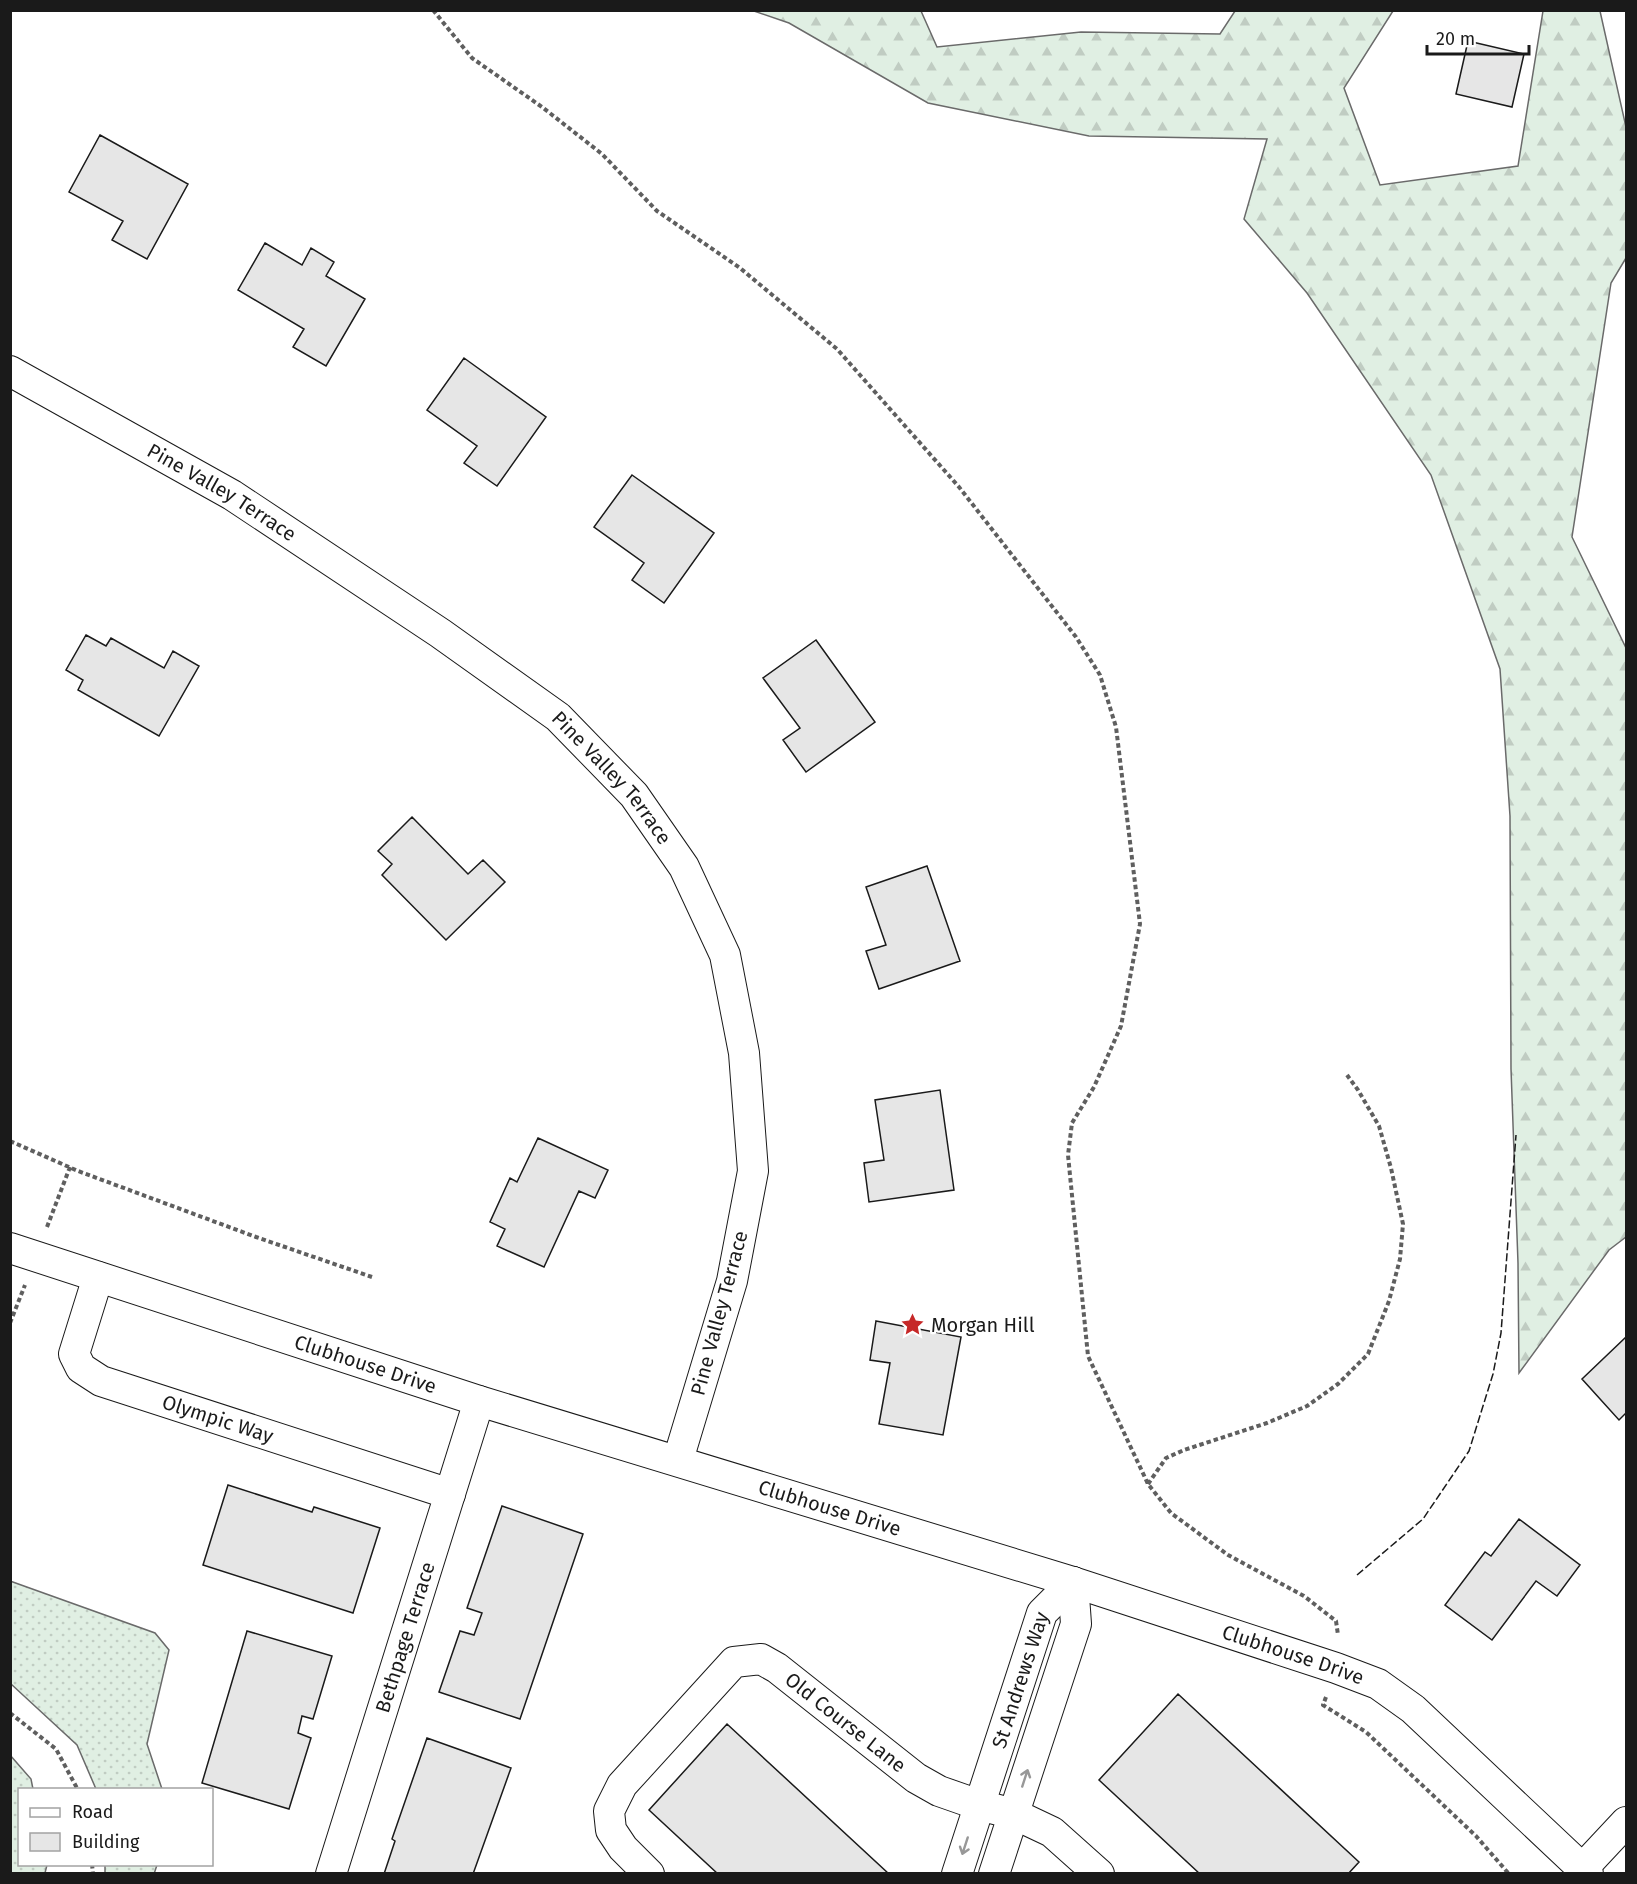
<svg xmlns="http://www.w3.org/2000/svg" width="1637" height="1884" viewBox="0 0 1637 1884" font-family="'Fira Sans',sans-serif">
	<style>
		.grass { fill: url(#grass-dots); stroke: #6a6a6a; stroke-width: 1.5 }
		.forest { fill: url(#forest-firs); stroke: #6a6a6a; stroke-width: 1.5 }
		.building { fill: #e6e6e6; stroke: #1a1a1a; stroke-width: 1.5 }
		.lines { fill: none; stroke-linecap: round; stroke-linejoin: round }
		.street-casing { stroke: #1a1a1a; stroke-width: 32 }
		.path { stroke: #5f5f5f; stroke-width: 4; stroke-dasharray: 4.5 3; stroke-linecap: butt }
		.street { stroke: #fff; stroke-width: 30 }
		.fence { stroke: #1a1a1a; stroke-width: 1.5; stroke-dasharray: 8 3; stroke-linecap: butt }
		.oneway { stroke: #989898 }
		.labels { text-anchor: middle; stroke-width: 4.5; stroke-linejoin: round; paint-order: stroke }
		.street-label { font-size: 20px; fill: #1a1a1a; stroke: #fff }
		.poi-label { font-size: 20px; fill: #1a1a1a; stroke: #fff; text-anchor: start }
	</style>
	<defs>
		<pattern id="grass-dots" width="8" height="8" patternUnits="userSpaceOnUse" patternTransform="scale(1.5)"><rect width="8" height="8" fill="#e0efe3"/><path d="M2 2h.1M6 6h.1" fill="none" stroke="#c0ccc2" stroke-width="1.8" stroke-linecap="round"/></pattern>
		<pattern id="forest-firs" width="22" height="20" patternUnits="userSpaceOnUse" patternTransform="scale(1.5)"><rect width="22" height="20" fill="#e0efe3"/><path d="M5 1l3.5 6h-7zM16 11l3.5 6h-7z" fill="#c0ccc2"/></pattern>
	</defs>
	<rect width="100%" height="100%" fill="#fff"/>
	<!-- grass -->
	<path class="grass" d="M 10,1581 L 155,1633 L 169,1650 L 147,1744 L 162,1789 L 96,1789 L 77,1745 L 11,1684 Z
		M 10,1755 L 31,1779 L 33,1789 L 20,1790 L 20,1864 L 47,1865 L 45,1873 L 11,1873 Z
		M 105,1865 L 105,1864 L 157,1865 L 154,1874 L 105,1873 Z"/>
	<!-- forest -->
	<path class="forest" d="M 754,11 L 921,11 L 937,47 L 1081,32 L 1220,34 L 1235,11 L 1393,11 L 1344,88 L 1380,185 L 1518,166 L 1543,11 L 1600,11 L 1626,127 L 1626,258 L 1611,283 L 1572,537 L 1626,648 L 1626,1237 L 1609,1250 L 1519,1373 L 1518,1263 L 1511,1069 L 1510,816 L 1500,669 L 1431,475 L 1307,293 L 1244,219 L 1267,139 L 1089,136 L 928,103 L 789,23 Z"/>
	<!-- building -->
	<path class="building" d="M 1468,41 L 1524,54 L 1512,107 L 1456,94 Z
		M 100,135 L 188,184 L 147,259 L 112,240 L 123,221 L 69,192 Z
		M 265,243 L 302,265 L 311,248 L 334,262 L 326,276 L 365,299 L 326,366 L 293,347 L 304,329 L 238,290 Z
		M 464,358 L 546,417 L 497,486 L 464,463 L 477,446 L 427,410 Z
		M 632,475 L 714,533 L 664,603 L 632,580 L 644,563 L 594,527 Z
		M 86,635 L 106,646 L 111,638 L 164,668 L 173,651 L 199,666 L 159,736 L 78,690 L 83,680 L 66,670 Z
		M 816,640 L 875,722 L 806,772 L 783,740 L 800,728 L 763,678 Z
		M 412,817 L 468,874 L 483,860 L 505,882 L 446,940 L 382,875 L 392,864 L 378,851 Z
		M 927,866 L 960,961 L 879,989 L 866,951 L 886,945 L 866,887 Z
		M 940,1090 L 954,1190 L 869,1202 L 864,1163 L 884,1160 L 875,1100 Z
		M 538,1138 L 608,1170 L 595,1198 L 579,1191 L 544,1267 L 497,1246 L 505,1229 L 490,1222 L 510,1178 L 517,1182 Z
		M 876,1321 L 961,1337 L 943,1435 L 879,1424 L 890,1363 L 870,1360 Z
		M 1626,1337 L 1626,1413 L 1619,1420 L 1582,1379 Z
		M 228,1485 L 312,1512 L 314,1507 L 380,1528 L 353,1613 L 203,1565 Z
		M 502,1506 L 583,1534 L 520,1719 L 439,1692 L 460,1631 L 474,1635 L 482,1613 L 467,1608 Z
		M 1519,1519 L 1580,1565 L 1557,1596 L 1536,1581 L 1492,1640 L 1445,1605 L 1485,1552 L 1491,1556 Z
		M 247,1631 L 332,1656 L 313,1719 L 302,1716 L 298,1733 L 311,1738 L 289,1809 L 202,1783 Z
		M 1178,1694 L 1359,1862 L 1348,1874 L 1200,1874 L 1099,1780 Z
		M 727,1724 L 889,1874 L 718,1874 L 649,1810 Z
		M 427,1738 L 511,1768 L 473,1874 L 384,1874 L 395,1841 L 392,1839 Z"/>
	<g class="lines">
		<defs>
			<g id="street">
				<path id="s1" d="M 10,371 L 232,495 L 440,633 L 558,717 L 634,795 L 684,867 L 725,955 L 744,1053 L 753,1171 L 732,1281 L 678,1460"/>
				<path id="s2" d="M 10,1248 L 479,1401 L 1073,1582 L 1336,1668 L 1378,1684 L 1413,1709 L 1588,1874"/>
				<path id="s3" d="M 98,1277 L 74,1354 L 81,1368 L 101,1381 L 450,1494"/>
				<path d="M 1583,1868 L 1626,1822"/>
				<path id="s4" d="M 331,1874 L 479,1401"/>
				<path id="s5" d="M 649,1874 L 623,1848 L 611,1830 L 609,1811 L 622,1785 L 734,1662 L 761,1659 L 777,1668 L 916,1778 L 939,1791 L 979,1805 L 1014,1814 L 1052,1832 L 1099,1874"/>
				<path id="s6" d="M 957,1874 L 1042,1613 L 1073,1582"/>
				<path d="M 994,1874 L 1076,1624 L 1073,1582"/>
			</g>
		</defs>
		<!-- street casing -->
		<use href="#street" class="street-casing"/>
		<!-- path -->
		<path class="path" d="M 433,10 L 472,58 L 542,107 L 602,154 L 657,211 L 740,268 L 837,349 L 959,487 L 1076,637 L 1100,675 L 1116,727 L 1140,924 L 1121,1026 L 1094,1087 L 1072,1123 L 1068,1155 L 1088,1356 L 1148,1484 L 1171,1513 L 1228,1555 L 1304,1596 L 1336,1621 L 1338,1635
			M 10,1141 L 78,1171 L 256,1237 L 372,1277
			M 47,1227 L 70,1167
			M 10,1323 L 25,1285
			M 1148,1484 L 1166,1458 L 1184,1450 L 1267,1423 L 1307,1406 L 1338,1384 L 1368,1354 L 1389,1301 L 1400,1259 L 1403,1224 L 1391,1168 L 1379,1126 L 1358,1090 L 1347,1075
			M 1326,1697 L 1323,1705 L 1366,1732 L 1476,1836 L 1509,1874
			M 10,1713 L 56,1749 L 78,1790
			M 92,1864 L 93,1874"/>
		<!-- street -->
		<use href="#street" class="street"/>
		<!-- fence -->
		<path class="fence" d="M 1357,1575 L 1423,1519 L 1469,1451 L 1493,1374 L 1501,1333 L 1516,1135"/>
	</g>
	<!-- one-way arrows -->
	<defs><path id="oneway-shaft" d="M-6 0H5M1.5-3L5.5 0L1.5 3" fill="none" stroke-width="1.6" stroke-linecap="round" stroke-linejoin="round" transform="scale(1.5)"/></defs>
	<g class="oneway">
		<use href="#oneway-shaft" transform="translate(1025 1778) rotate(-72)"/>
		<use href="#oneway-shaft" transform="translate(965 1846) rotate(108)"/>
	</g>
	<!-- icons -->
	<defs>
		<symbol id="sight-bare" viewBox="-9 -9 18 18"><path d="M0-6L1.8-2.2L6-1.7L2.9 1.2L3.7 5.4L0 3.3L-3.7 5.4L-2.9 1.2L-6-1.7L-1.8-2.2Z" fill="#c62828" stroke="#fff" stroke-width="2.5" paint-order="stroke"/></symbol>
	</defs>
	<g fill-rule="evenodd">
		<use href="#sight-bare" x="896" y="1308" width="33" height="33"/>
	</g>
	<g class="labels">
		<!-- street labels -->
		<g class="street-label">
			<text dy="7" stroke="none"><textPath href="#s1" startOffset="244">Pine Valley Terrace</textPath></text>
			<text dy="7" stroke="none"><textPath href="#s1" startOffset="730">Pine Valley Terrace</textPath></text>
			<text transform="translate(719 1313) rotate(-75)" y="7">Pine Valley Terrace</text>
			<text dy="7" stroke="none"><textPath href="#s2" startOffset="374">Clubhouse Drive</textPath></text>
			<text dy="7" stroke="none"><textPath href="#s3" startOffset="243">Olympic Way</textPath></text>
			<text dy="7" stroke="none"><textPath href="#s2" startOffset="860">Clubhouse Drive</textPath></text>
			<text dy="7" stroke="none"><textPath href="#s4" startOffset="248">Bethpage Terrace</textPath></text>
			<text dy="7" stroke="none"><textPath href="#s2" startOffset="1346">Clubhouse Drive</textPath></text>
			<text dy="7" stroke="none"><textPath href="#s6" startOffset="204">St Andrews Way</textPath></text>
			<text dy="7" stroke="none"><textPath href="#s5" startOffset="406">Old Course Lane</textPath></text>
		</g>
		<!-- poi labels -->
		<g class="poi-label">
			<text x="931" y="1332">Morgan Hill</text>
		</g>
	</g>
	<!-- border -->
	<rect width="1637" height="1884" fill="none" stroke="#1a1a1a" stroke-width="24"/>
	<!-- legend -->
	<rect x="18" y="1788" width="195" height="78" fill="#ffffff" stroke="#a3a3a3" stroke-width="1.5"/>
	<rect x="30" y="1808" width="30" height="9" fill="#ffffff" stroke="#a3a3a3" stroke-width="1.5"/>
	<text x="72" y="1818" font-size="18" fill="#1a1a1a">Road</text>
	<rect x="30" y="1833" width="30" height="18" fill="#e6e6e6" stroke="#a3a3a3" stroke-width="1.5"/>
	<text x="72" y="1848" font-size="18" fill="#1a1a1a">Building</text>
	<!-- scale -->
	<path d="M1427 45v9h102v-9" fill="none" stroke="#1a1a1a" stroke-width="3"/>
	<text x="1436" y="45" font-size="18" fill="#1a1a1a" stroke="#ffffff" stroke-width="4.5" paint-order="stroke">20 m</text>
</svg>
